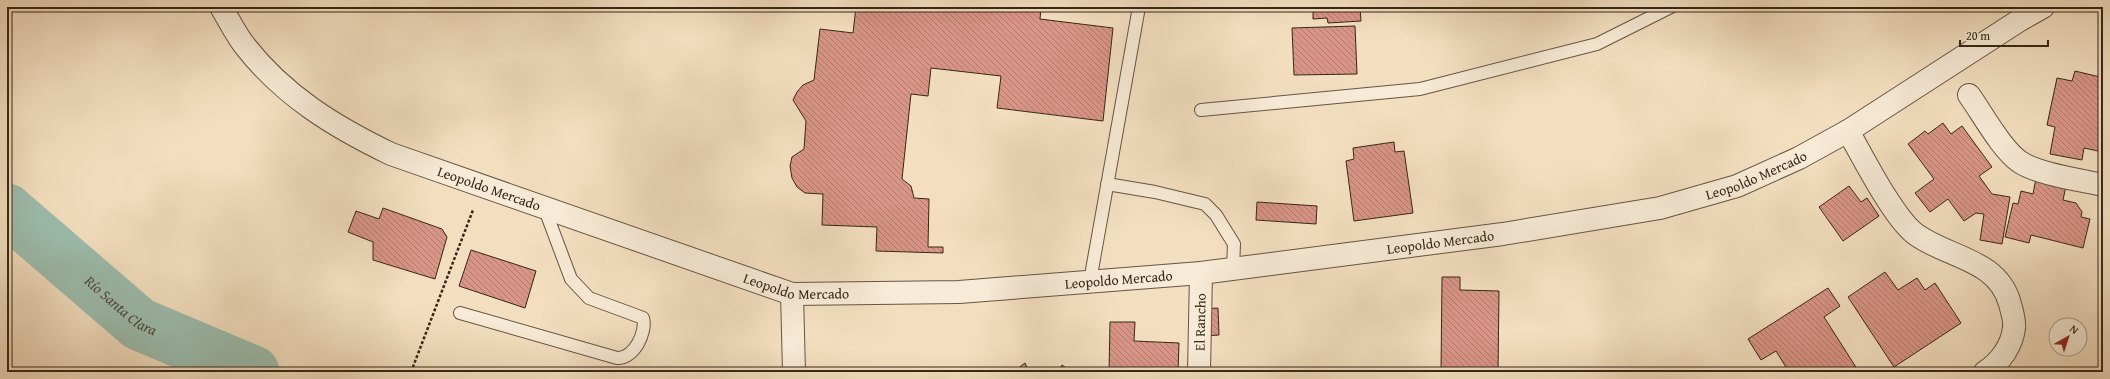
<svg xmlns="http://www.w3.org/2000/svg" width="2110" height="379" viewBox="0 0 2110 379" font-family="'Gentium Book Plus',serif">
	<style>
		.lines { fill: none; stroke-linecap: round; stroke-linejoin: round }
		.river { stroke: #9cbdad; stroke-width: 53 }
		.building { fill: url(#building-back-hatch); stroke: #362718 }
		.service-casing { stroke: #655542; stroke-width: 14 }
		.minor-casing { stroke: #655542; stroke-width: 24 }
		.tertiary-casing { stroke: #655542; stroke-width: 24 }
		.path { stroke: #362718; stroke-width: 2.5; stroke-dasharray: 3 2; stroke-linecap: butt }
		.service { stroke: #f7ead6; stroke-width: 12 }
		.minor { stroke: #f7ead6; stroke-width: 22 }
		.tertiary { stroke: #f7ead6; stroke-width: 22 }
		.labels { text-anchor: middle; stroke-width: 3.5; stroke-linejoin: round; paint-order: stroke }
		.street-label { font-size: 14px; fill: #362718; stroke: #f7ead6 }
		.water-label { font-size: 15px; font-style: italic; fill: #504c3d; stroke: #f7ead6 }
	</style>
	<defs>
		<pattern id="building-back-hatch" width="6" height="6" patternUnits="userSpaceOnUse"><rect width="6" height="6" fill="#d99588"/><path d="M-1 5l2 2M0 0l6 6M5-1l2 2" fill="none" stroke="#b17a6e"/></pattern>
	</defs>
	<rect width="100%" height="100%" fill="#f3dfc0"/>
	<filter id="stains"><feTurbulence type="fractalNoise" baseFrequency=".005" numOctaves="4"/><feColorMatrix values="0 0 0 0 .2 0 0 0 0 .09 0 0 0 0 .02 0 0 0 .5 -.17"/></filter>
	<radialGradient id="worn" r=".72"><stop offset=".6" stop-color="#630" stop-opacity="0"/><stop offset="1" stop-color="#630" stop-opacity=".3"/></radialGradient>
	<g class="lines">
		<!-- river -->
		<path class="river" id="s1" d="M 7,210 L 139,324 L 253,372"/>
	</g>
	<!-- building -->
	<path class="building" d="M 856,7 L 1041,7 L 1040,19 L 1113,28 L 1103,121 L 997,108 L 1001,76 L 931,68 L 928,96 L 911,94 L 902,179 L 911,186 L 914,198 L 929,199 L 928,247 L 943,247 L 943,253 L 876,251 L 877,227 L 822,225 L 823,194 L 805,193 L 797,187 L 792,178 L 790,166 L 792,157 L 804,149 L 806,121 L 793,100 L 797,92 L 803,85 L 814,80 L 820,29 L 853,33 Z
		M 1302,7 L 1360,7 L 1361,21 L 1328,23 L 1327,18 L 1313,19 L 1313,9 L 1302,10 Z
		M 1355,26 L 1357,74 L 1294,75 L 1292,28 Z
		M 2075,71 L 2100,77 L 2098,83 L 2103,84 L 2103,152 L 2084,148 L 2082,160 L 2050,154 L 2055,127 L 2047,125 L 2057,78 L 2072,81 Z
		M 1943,123 L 1951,134 L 1962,126 L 1992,167 L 1979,176 L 1992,194 L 2010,197 L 2002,244 L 1980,240 L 1984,214 L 1976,213 L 1964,221 L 1948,199 L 1930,212 L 1915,193 L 1934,179 L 1908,144 L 1925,131 L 1928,134 Z
		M 1394,142 L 1395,152 L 1404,151 L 1413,213 L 1354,221 L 1346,161 L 1354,159 L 1353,148 Z
		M 2036,178 L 2066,186 L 2063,200 L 2076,203 L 2082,212 L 2081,217 L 2090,219 L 2083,248 L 2031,235 L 2029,243 L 2005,237 L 2013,203 L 2018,204 L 2021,191 L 2033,194 Z
		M 1849,186 L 1861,202 L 1867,198 L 1879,216 L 1843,241 L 1819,207 Z
		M 1257,202 L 1317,206 L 1316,224 L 1256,220 Z
		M 383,208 L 442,229 L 447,237 L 435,279 L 373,260 L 373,242 L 348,232 L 356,211 L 379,219 Z
		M 471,250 L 536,271 L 525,308 L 459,286 Z
		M 1885,272 L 1898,290 L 1917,278 L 1925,290 L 1935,283 L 1961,323 L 1894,367 L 1848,297 Z
		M 1442,277 L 1460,277 L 1460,290 L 1499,291 L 1498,372 L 1441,372 Z
		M 1828,288 L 1840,306 L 1824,317 L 1859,372 L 1789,372 L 1776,351 L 1761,360 L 1748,339 Z
		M 1218,308 L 1219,335 L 1204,336 L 1202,309 Z
		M 1110,322 L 1135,322 L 1134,341 L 1179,343 L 1178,372 L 1109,372 Z
		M 1025,363 L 1029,372 L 1013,372 Z
		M 1062,365 L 1072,372 L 1058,372 Z
		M 1264,370 L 1294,372 L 1264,372 Z"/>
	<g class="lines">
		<defs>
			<path id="service" d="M 1201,110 L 1420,89 L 1597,44 L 1671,7
				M 1107,184 L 1155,192 L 1205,204 L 1216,215 L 1234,244 L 1233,269
				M 1090,281 L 1139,7
				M 460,313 L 617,358 C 634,359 647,332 643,318 L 589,298 L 571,279 L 544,207"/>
			<g id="minor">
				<path d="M 1969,95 C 1982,113 2002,150 2020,162 C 2038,174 2081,180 2103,185"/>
				<path d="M 1848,131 C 1863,157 1892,215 1914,233 C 1946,258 1998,258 2010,304 C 2012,312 2015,320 2014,328 C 2012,345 2001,362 1985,372"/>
				<path id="s2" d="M 1199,372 L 1201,273"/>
			</g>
			<g id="tertiary">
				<path id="s3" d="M 221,7 C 229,20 236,35 245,46 C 284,96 335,127 391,154 L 792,294 L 959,292 L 1201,273 L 1503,234 L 1660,208 L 1737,186 L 1799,158 L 1848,131 L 2020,20 L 2043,7"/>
				<path d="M 792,294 L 794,372"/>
			</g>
		</defs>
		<!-- service casing -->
		<use href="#service" class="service-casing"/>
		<!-- minor casing -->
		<use href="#minor" class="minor-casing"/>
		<!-- tertiary casing -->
		<use href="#tertiary" class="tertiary-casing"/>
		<!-- path -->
		<path class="path" d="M 411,372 L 473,210"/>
		<!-- service -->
		<use href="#service" class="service"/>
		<!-- minor -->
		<use href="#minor" class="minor"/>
		<!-- tertiary -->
		<use href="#tertiary" class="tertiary"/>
	</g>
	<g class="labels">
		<!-- street labels -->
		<g class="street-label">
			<text dy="5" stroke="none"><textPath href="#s3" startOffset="1629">Leopoldo Mercado</textPath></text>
			<text dy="5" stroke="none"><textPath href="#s3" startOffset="333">Leopoldo Mercado</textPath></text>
			<text dy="5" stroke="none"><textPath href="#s3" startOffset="1305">Leopoldo Mercado</textPath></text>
			<text dy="5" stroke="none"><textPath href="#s3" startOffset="981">Leopoldo Mercado</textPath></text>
			<text dy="5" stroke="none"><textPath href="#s3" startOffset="657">Leopoldo Mercado</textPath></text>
			<text dy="5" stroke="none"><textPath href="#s2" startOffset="50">El Rancho</textPath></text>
		</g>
		<!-- water labels -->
		<g class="water-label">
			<text dy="5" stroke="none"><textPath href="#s1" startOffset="149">Río Santa Clara</textPath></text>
		</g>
	</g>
	<!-- margin -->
	<rect width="2110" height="379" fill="none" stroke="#f3dfc0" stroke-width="24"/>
	<rect x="8" y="8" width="2094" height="363" fill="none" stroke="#362718" stroke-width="2"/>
	<rect x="12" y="12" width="2086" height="355" fill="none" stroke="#362718"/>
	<!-- north arrow -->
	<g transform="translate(2068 337) rotate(39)"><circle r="19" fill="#f7ead6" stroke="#aa9c8a"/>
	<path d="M0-3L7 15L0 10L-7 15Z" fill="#8f2418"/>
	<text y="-6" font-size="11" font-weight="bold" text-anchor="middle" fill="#362718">N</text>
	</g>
	<!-- scale -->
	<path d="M1960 40v6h88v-6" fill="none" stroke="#362718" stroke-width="2"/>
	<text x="1966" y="40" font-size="12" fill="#362718" stroke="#f7ead6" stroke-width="3" paint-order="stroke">20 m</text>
	<rect width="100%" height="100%" filter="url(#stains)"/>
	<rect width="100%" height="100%" fill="url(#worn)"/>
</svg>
